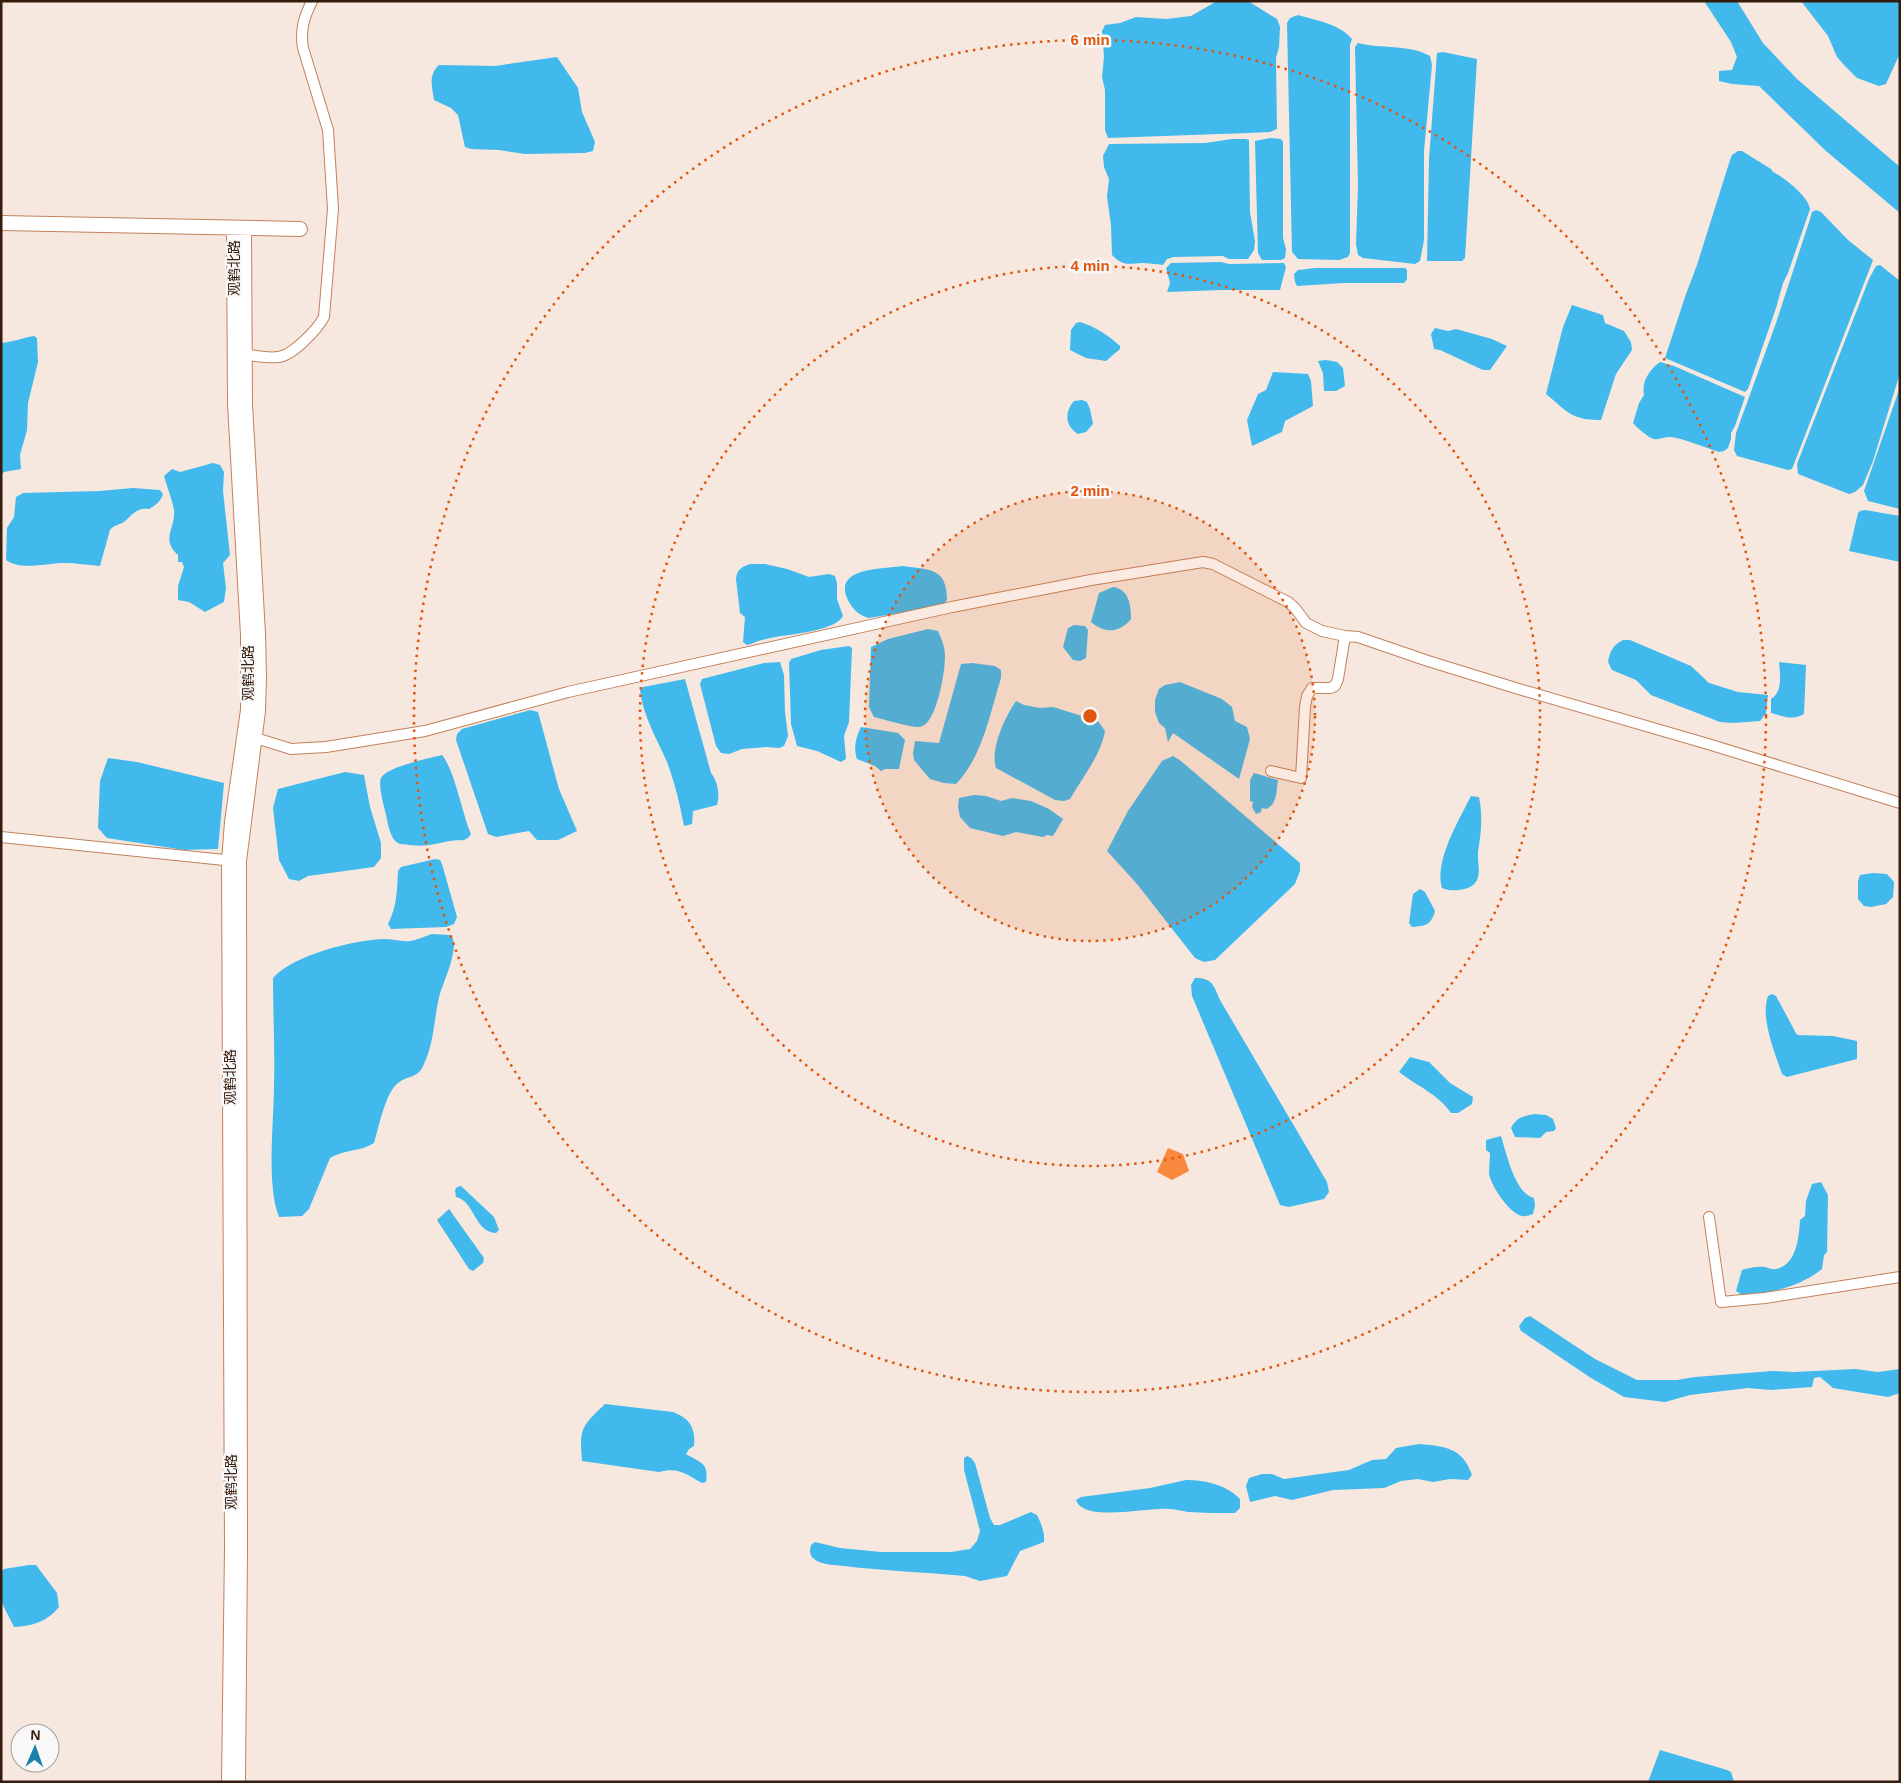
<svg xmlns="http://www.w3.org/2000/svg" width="1901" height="1783" viewBox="0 0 1901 1783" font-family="Arial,'Noto Sans SC',sans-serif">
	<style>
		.forest { fill: #f9893f }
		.water { fill: #41b9ed }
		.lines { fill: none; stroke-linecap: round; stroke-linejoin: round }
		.street-casing { stroke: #c3815a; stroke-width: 12 }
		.secondary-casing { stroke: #c3815a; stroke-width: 16 }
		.street { stroke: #fff; stroke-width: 10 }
		.secondary { stroke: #fff; stroke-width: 14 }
		.ring { fill: none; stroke: #df560c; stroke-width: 2.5; stroke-dasharray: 2.5 5 }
		.labels { text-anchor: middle; stroke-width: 5; stroke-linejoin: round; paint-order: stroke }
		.street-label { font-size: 14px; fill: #361c0c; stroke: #f8f8f8 }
		.centre { fill: #df560c; stroke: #f8f8f8; stroke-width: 2.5 }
		.ring-label { font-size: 15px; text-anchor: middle; font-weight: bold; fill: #df560c; stroke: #f8f8f8; stroke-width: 5; stroke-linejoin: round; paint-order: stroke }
	</style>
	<rect width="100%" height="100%" fill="#f6e8df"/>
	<!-- forest -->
	<path class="forest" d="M 1168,1148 L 1183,1154 L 1189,1171 L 1172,1180 L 1157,1172 Z"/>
	<!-- water -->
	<path class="water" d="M 1217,1 L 1248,1 L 1277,19 L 1280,27 L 1279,47 L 1276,58 L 1277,129 L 1270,132 L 1248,133 L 1108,138 L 1105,130 L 1105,90 L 1102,77 L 1104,57 L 1102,31 L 1105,25 L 1120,23 L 1136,17 L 1166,19 L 1191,16 Z
		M 1704,1 L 1737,1 L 1763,43 L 1797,79 L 1900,167 L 1900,213 L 1826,151 L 1759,86 L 1732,84 L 1719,81 L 1719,71 L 1732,70 L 1737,57 L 1731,42 Z
		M 1801,1 L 1900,1 L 1900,53 L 1886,84 L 1879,86 L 1857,78 L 1845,66 L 1837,57 L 1828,36 Z
		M 1298,15 C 1317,21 1338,23 1352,39 L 1350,45 L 1350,253 L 1348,257 L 1339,260 L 1298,259 L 1292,252 L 1287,23 L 1290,18 Z
		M 1358,43 C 1381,49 1409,44 1430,56 L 1432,65 L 1424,151 L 1424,240 L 1420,261 L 1415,264 L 1363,258 L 1358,255 L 1356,244 L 1358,186 L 1355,47 Z
		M 1443,52 L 1477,59 L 1465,258 L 1462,261 L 1427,261 L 1429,159 L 1437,53 Z
		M 557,57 L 578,88 L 582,112 L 595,142 L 593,151 L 585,153 L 525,154 L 499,150 L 471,149 L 465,147 L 458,115 L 451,108 L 434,100 C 432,87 428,75 439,65 L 495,66 Z
		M 1270,138 L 1281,139 L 1283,142 L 1283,238 L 1286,249 L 1285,258 L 1281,260 L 1262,260 L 1258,253 L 1255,141 Z
		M 1232,139 L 1246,139 L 1249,140 L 1250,212 L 1255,241 L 1254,250 L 1248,259 L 1229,259 L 1223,256 L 1174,257 L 1167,259 L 1163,265 C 1156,264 1148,263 1142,263 C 1128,264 1123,266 1112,255 L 1111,225 L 1107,197 L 1109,179 L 1104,167 L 1103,156 L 1109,144 L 1205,143 Z
		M 1738,151 L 1742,151 L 1771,169 L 1773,172 C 1784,177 1809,197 1810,209 L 1788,273 L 1783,283 L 1776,308 L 1748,389 L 1745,392 L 1665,358 L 1686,294 L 1697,265 L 1730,160 L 1732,155 Z
		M 1816,210 L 1821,212 L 1848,240 L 1873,260 L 1792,469 L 1788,470 L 1737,456 L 1734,450 L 1736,433 L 1776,323 L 1810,219 L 1812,212 Z
		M 1221,262 L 1229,264 L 1284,263 L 1286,267 L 1280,290 L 1221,290 L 1167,292 L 1170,283 L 1166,268 L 1171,263 Z
		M 1880,265 L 1900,281 L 1900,373 L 1873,461 L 1863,485 L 1855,492 L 1849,494 L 1798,474 L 1797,464 L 1869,279 L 1876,266 Z
		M 1315,268 L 1405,268 L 1407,270 L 1407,279 L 1404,283 L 1344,283 L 1297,286 L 1295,282 L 1294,274 L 1298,270 Z
		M 1572,305 L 1603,315 L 1605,323 L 1624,331 L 1631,342 L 1632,350 L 1616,374 L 1601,420 C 1571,420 1568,412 1546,394 L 1563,327 Z
		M 1080,322 C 1096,327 1108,335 1120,346 L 1120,349 L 1106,361 L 1086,358 L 1070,350 L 1071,330 L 1076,323 Z
		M 1435,328 L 1448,331 L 1456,329 L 1492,339 L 1507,346 L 1490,370 L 1483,370 L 1440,350 L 1434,349 L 1431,334 Z
		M 34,336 L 37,338 L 38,362 L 28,403 L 27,430 L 20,455 L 21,469 L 4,472 L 1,475 L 1,343 C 13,342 22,338 34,336 Z
		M 1326,360 L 1337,362 L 1343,368 L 1345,386 L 1336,391 L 1324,391 L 1323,373 L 1318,361 Z
		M 1660,362 L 1674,366 L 1745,397 L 1735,426 L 1731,433 L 1731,439 L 1728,448 L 1724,451 L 1719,452 C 1705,448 1684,438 1670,437 C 1664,437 1659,440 1654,439 C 1649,438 1636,427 1633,423 L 1639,403 L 1644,395 C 1641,382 1650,369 1660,362 Z
		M 1273,372 L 1308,374 L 1311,381 L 1313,406 L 1285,421 L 1282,432 L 1252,446 L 1247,420 L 1258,394 L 1266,390 Z
		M 1900,387 L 1900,509 L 1868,501 L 1864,491 Z
		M 1082,400 L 1087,402 L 1090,409 L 1093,424 L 1086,432 L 1078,434 C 1065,426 1064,412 1074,401 Z
		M 213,463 L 220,465 L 224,472 L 223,491 L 230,555 L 223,563 L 226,588 L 224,602 L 205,612 L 189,602 L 178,600 L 178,586 L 184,567 L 182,562 L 178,562 L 178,555 C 160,539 176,528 174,510 C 172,499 167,487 164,476 L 172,469 L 180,472 Z
		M 133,488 L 160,490 L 163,494 C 161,501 156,505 149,509 C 137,507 132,515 124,522 C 119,525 114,525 110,530 L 100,566 C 88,565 76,563 64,563 C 46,563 21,571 6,560 L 7,528 L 14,517 L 16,497 L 23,493 L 99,491 Z
		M 1865,510 L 1900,516 L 1900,562 L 1849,551 L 1858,513 L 1860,511 Z
		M 750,564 L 765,564 L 787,569 L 809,577 L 829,574 L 835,576 L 837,583 L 837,599 L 843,616 C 834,633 781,634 762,640 C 757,641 752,644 747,645 L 743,642 L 745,617 L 740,613 L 736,579 C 737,570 741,567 750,564 Z
		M 903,566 C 929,570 947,567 947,600 L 942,606 L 869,618 C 858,615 852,609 847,598 C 834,567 884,569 903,566 Z
		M 1113,587 C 1129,589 1131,605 1131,619 C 1119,633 1106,634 1091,622 L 1099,593 Z
		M 1074,625 L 1085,626 L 1088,630 L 1086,658 L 1080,661 L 1073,660 L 1063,647 L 1068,628 Z
		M 928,629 L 938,631 C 942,640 945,647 945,657 C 945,671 937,724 920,727 C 912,728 883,719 874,717 L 869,707 L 871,647 L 888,639 Z
		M 1623,640 L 1630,640 L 1691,666 L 1709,683 L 1738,692 L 1768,695 L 1766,713 L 1760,721 L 1733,723 L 1720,722 L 1651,695 L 1636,680 L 1612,670 L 1608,662 C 1610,651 1613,645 1623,640 Z
		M 849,646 L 852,648 L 849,722 L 844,736 L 846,759 L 841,762 L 817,751 L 797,746 L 791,724 L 789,663 L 791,659 L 821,650 Z
		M 780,662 L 784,675 L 785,712 L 788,736 L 784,746 L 779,748 L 766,747 L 742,749 L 729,754 L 721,753 L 716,746 L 700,684 L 702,679 L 764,663 Z
		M 1779,662 L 1806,665 L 1804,714 C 1792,721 1783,716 1771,713 L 1771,699 C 1783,692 1780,674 1779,662 Z
		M 972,663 L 995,666 L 1001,670 L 1001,678 C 990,713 983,756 956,784 L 944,783 L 930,779 L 914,760 L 913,753 L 915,741 L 939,743 L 961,664 Z
		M 685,679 L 711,773 C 718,782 720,795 717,805 L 693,811 L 692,824 L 684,826 C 680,805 675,783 667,762 C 657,739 643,716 640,690 L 643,687 Z
		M 1180,682 L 1222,699 L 1232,707 L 1235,721 L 1247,727 L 1250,739 L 1239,779 L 1173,733 L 1168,742 L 1165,728 L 1159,723 L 1155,712 L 1155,700 L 1159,689 L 1165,685 Z
		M 1016,701 L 1024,705 L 1040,708 L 1053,707 L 1098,721 L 1105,731 C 1101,755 1082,778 1070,799 L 1064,801 L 1055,800 L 996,768 C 990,749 1005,717 1016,701 Z
		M 530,710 L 538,712 L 559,789 L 577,831 L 558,840 L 537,840 L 529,831 L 496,837 L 488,834 L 456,740 L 457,734 L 462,729 Z
		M 861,727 L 898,733 L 905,740 L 899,769 L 885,769 L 881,771 L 875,766 L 857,759 C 853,747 856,737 861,727 Z
		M 442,755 C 455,771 462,813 471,834 C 466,843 459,839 450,841 C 434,844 426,847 409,845 C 406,844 400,845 398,843 C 390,839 388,823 386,815 C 384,806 378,786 381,778 C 386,767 430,758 442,755 Z
		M 1173,756 L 1181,761 L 1300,863 L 1300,871 L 1295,884 L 1215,960 L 1204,962 L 1195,958 L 1137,884 L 1107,851 L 1128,811 L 1162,761 Z
		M 108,758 L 137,762 L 224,783 L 218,849 L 184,850 L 107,838 L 98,828 L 100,781 Z
		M 345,772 L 364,775 L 370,807 L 381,843 L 381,858 L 374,867 L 308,876 L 299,881 L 289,879 L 279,860 L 273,808 L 278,789 Z
		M 1254,773 L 1278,780 C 1276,791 1278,804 1266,809 L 1262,808 L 1261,812 L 1256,814 L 1252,807 L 1253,802 L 1250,801 L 1250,780 Z
		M 974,795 L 986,796 L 1001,801 L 1012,798 L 1031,801 L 1049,809 L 1063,819 L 1053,836 L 1047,835 L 1043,837 L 1016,832 L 1003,836 L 970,828 L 960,817 L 958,807 L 959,798 Z
		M 1471,796 L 1479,797 C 1483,816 1481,834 1478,852 C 1477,861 1482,875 1475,883 C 1469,891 1450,892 1442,888 C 1434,861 1459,820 1471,796 Z
		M 435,859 L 440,860 L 442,864 L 457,917 L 454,924 L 446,927 L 391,929 L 388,924 C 397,907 397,890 398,871 L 401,867 Z
		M 1873,873 L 1887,874 L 1894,882 L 1893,897 L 1886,904 L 1871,907 L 1864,906 L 1858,899 L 1858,881 L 1860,875 Z
		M 1420,889 L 1425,892 L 1435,911 C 1431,925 1426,926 1412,927 L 1409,923 L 1413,894 Z
		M 432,934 L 450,935 C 453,938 454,941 454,945 C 453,963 444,980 439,997 C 434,1019 434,1043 424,1064 C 418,1079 408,1075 398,1083 C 385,1093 379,1127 374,1143 C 361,1152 344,1149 330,1158 L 309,1209 L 302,1216 L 279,1217 C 266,1184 274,1122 274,1085 C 275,1049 273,1014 273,978 C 293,955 354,940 384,939 C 392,939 402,942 410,941 C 417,940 426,936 432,934 Z
		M 1195,978 C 1213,978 1214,986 1220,1000 L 1327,1182 L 1329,1192 L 1324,1199 L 1289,1207 L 1280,1205 L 1192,996 L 1191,985 Z
		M 1772,994 L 1776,996 L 1797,1035 L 1833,1036 L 1857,1041 L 1857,1059 L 1787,1077 L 1782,1074 C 1775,1053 1760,1018 1768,996 Z
		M 1410,1057 L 1429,1062 L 1450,1083 L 1473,1097 L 1472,1104 L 1458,1113 L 1451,1113 C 1438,1094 1417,1086 1399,1072 Z
		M 1535,1114 L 1546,1115 L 1553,1119 L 1556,1128 L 1554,1131 L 1546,1132 L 1540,1138 L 1515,1137 L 1511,1128 C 1517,1117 1523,1116 1535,1114 Z
		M 1501,1136 C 1506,1152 1515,1194 1534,1198 L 1535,1206 L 1533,1214 C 1529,1215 1526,1217 1522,1216 C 1510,1214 1490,1185 1489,1173 C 1489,1167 1490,1159 1490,1153 L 1486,1150 L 1486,1140 Z
		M 1821,1182 L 1828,1195 L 1827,1252 L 1824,1255 L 1822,1269 C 1800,1287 1771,1292 1745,1297 L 1736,1291 L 1742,1270 C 1749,1268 1757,1266 1765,1267 C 1769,1268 1772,1270 1776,1269 C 1797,1265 1799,1236 1800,1220 L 1805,1216 L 1806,1201 L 1812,1184 Z
		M 461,1186 L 494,1217 L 499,1230 L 496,1233 C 474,1232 475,1201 456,1197 L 455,1190 L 457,1187 Z
		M 449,1209 L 484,1258 L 483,1263 L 473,1271 L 469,1269 L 437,1220 Z
		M 1530,1316 L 1595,1359 L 1637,1380 L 1677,1380 L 1695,1377 L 1772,1371 L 1794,1372 L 1855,1369 L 1878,1372 L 1900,1369 L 1900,1393 L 1888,1397 L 1833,1388 L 1820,1377 L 1814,1378 L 1812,1387 L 1771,1390 L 1748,1388 L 1690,1395 L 1665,1402 L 1624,1397 L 1591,1378 L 1521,1331 L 1519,1326 L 1525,1318 Z
		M 605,1404 L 673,1412 C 690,1418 696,1429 694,1446 L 689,1449 L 686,1454 C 701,1463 709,1463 706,1482 L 702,1483 C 685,1474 679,1467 659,1472 L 582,1461 C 579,1428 582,1426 605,1404 Z
		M 1419,1444 C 1445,1446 1463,1448 1472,1475 L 1468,1480 L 1450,1479 L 1433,1482 L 1418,1479 L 1401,1481 L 1384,1488 L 1333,1490 L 1292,1500 L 1275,1496 L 1250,1502 L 1246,1486 L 1249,1478 L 1262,1474 L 1272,1474 L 1284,1479 L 1349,1470 L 1372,1460 L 1386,1459 L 1396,1448 Z
		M 967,1456 L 971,1458 L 975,1463 L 990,1518 L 994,1525 L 1000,1525 L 1031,1512 L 1037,1515 C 1041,1523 1045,1533 1044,1542 L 1020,1551 L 1007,1576 L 980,1581 L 965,1576 C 925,1572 884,1571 844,1566 C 836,1565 824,1565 817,1561 C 810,1557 809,1553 811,1545 L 815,1542 L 840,1548 L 881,1552 L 951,1552 L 970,1549 L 977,1541 L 980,1531 L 964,1470 L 964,1458 Z
		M 1186,1480 C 1205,1480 1227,1485 1240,1499 L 1240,1508 L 1235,1513 C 1220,1513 1203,1513 1188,1512 C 1182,1511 1175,1509 1169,1509 C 1149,1507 1084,1523 1076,1500 L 1081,1497 L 1150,1488 Z
		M 29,1565 L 36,1565 L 57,1593 L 59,1607 C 47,1622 32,1626 14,1627 L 2,1603 L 1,1572 L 4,1569 Z
		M 1660,1750 L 1727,1770 L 1731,1772 L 1734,1782 L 1648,1782 Z"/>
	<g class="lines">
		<defs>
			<path id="street" d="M 238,354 C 251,354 265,359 278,357 C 292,356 317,330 324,317 L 333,209 L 328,130 L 303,48 C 300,30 304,17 312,1
				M 249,736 L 291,749 L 326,747 L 425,731 L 568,692 L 952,607 L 1091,580 L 1203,562 L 1213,564 L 1288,602 L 1295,608 L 1306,623 L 1322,631 L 1345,636 L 1358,637 L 1428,661 L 1522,690 L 1708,744 L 1900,803
				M 1271,771 L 1301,778 L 1305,707 L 1307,696 L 1312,688 L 1330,688 L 1335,686 L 1338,679 L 1345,636
				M 1,837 L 234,861
				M 1709,1217 L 1721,1302 L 1765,1298 L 1900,1277"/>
			<path id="secondary" d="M 1,223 L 300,229
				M 229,1782 L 232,1548 L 229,861 L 232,822 L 248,710 L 248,635 L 235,404 L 234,228 L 244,228 L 245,404 L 258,634 L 259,678 L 258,711 L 239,861 L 240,1549 L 238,1782"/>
		</defs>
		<!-- street casing -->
		<use href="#street" class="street-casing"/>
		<!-- secondary casing -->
		<use href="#secondary" class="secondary-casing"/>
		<!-- street -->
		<use href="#street" class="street"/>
		<!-- secondary -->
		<use href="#secondary" class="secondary"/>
	</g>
	<!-- distance rings -->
	<circle cx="1090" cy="716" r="225" fill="#df560c" fill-opacity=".12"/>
	<g class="ring">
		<circle cx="1090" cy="716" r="225"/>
		<circle cx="1090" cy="716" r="450"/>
		<circle cx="1090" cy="716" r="676"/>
	</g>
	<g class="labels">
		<!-- street labels -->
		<g class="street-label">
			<text transform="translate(234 268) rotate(-90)" y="5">观鹤北路</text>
			<text transform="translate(248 673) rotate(-90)" y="5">观鹤北路</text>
			<text transform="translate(230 1077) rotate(-90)" y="5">观鹤北路</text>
			<text transform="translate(231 1482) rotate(-90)" y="5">观鹤北路</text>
		</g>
	</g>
	<circle cx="1090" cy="716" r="8" class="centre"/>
	<g class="ring-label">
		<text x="1090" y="45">6 min</text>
		<text x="1090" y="271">4 min</text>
		<text x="1090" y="496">2 min</text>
	</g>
	<!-- border -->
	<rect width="1901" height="1783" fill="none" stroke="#361c0c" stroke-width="5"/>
	<!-- north arrow -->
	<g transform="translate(35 1748) rotate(2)"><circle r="24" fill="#f8f8f8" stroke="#aaa09a"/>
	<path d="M0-4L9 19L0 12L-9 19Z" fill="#1982ab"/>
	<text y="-8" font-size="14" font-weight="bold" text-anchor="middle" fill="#361c0c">N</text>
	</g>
</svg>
